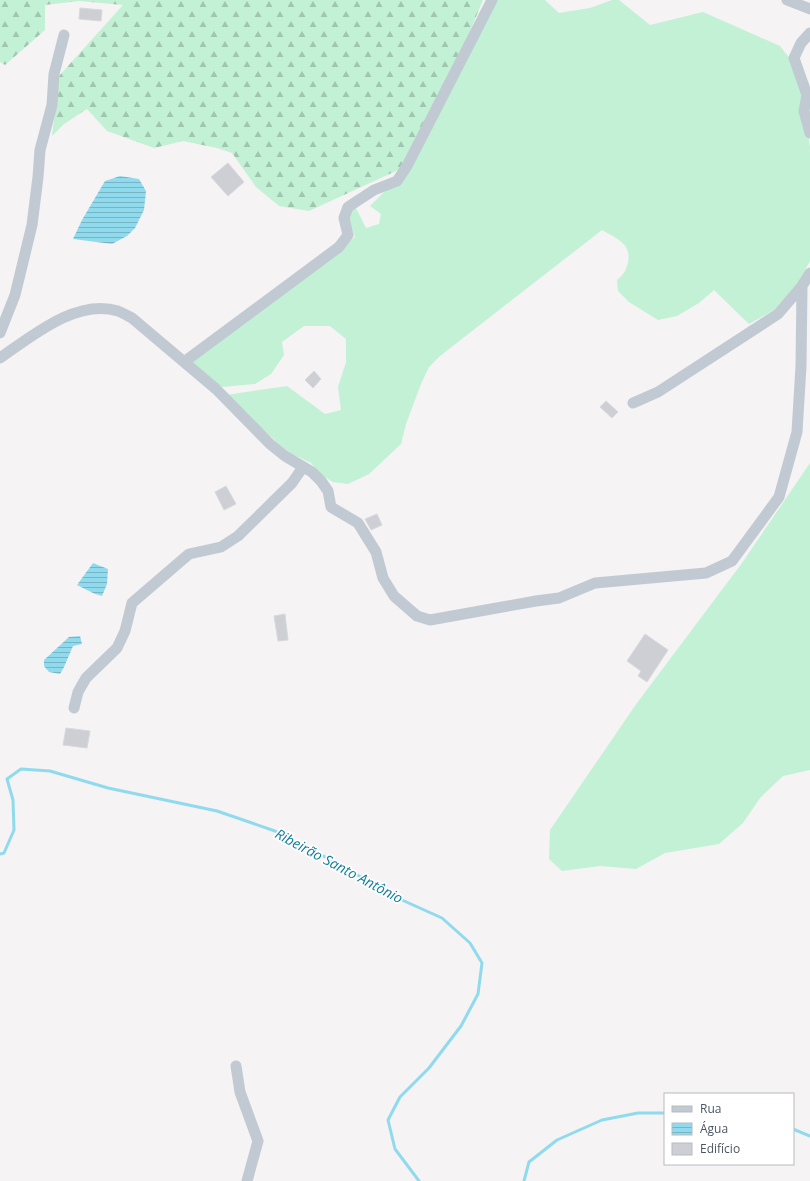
<svg xmlns="http://www.w3.org/2000/svg" width="810" height="1181" viewBox="0 0 810 1181" font-family="'Open Sans',sans-serif">
	<style>
		.grass { fill: #c3f1d5 }
		.forest { fill: url(#forest-firs) }
		.water { fill: url(#water-rules) }
		.lines { fill: none; stroke-linecap: round; stroke-linejoin: round }
		.stream { stroke: #90daee; stroke-width: 3 }
		.building { fill: #cdcfd5; stroke: #d7d9de }
		.minor { stroke: #c1cad2; stroke-width: 11 }
		.labels { text-anchor: middle; stroke-width: 3.5; stroke-linejoin: round; paint-order: stroke }
		.water-label { font-size: 14px; font-style: italic; fill: #0c7c9b; stroke: #fff }
	</style>
	<defs>
		<pattern id="forest-firs" width="22" height="20" patternUnits="userSpaceOnUse"><rect width="22" height="20" fill="#c3f1d5"/><path d="M5 1l3.5 6h-7zM16 11l3.5 6h-7z" fill="#a0c6b0"/></pattern>
		<pattern id="water-rules" width="6" height="5" patternUnits="userSpaceOnUse"><rect width="6" height="5" fill="#90daee"/><path d="M0 2.5h6" fill="none" stroke="#78b4c4"/></pattern>
	</defs>
	<rect width="100%" height="100%" fill="#f5f3f3"/>
	<!-- grass -->
	<path class="grass" d="M 495,0 L 545,0 L 559,13 L 590,8 L 612,0 L 619,0 L 650,25 L 703,12 L 780,46 L 791,60 L 803,92 L 810,148 L 810,261 L 798,283 L 774,310 L 749,324 L 714,290 L 699,303 L 677,316 L 658,320 L 629,302 L 618,291 L 617,280 C 624,274 626,271 628,262 C 632,243 615,238 602,230 L 440,356 L 429,367 L 421,384 L 406,424 L 401,444 L 369,474 L 348,484 L 333,482 L 323,476 L 311,463 L 292,454 L 280,445 L 226,395 L 287,386 L 325,414 L 341,410 L 338,387 L 346,362 L 346,339 L 330,326 L 304,326 L 282,342 L 284,355 L 271,374 L 255,384 L 222,387 L 188,361 L 255,314 L 355,237 L 348,217 L 355,206 L 366,228 L 379,224 L 381,214 L 370,206 L 386,190 L 398,182 Z
		M 810,463 L 810,770 L 783,776 L 760,798 L 743,823 L 719,844 L 665,853 L 636,869 L 600,866 L 562,871 L 549,859 L 550,830 L 637,703 L 742,563 Z"/>
	<!-- forest -->
	<path class="forest" d="M 0,0 L 483,0 L 463,48 L 406,165 L 396,171 L 309,211 L 279,206 L 256,187 L 232,153 L 217,148 L 183,141 L 154,148 L 107,131 L 87,109 L 64,124 L 52,136 L 59,76 L 123,5 L 79,1 L 45,5 L 45,30 L 5,65 L 0,62 Z"/>
	<!-- water -->
	<path class="water" d="M 120,176 L 139,179 L 146,191 L 144,210 L 135,228 L 127,236 L 112,244 L 73,239 L 82,220 L 105,181 Z
		M 93,563 L 108,569 L 107,584 L 102,596 L 95,594 L 77,585 Z
		M 80,636 L 82,644 L 73,646 L 64,667 L 60,674 L 49,672 L 44,666 L 44,660 L 69,637 Z"/>
	<g class="lines">
		<!-- stream -->
		<path class="stream" d="M 0,854 L 4,853 L 14,830 L 13,800 L 7,779 L 21,769 L 50,771 L 108,788 L 217,811 L 275,831 L 327,858 L 402,900 L 442,918 L 470,943 L 482,963 L 478,994 L 461,1026 L 429,1068 L 400,1097 L 388,1120 L 395,1149 L 419,1181
			M 793,1129 L 810,1136
			M 524,1181 L 529,1162 L 557,1140 L 602,1120 L 638,1113 L 665,1113"/>
	</g>
	<!-- building -->
	<path class="building" d="M 80,8 L 102,10 L 101,21 L 79,19 Z
		M 228,163 L 244,182 L 228,196 L 211,177 Z
		M 314,371 L 321,379 L 313,388 L 305,380 Z
		M 606,401 L 618,412 L 612,418 L 600,407 Z
		M 226,486 L 236,504 L 224,510 L 215,492 Z
		M 377,514 L 382,525 L 371,530 L 365,519 Z
		M 285,614 L 288,640 L 278,641 L 274,616 Z
		M 645,634 L 668,650 L 647,682 L 638,676 L 641,671 L 627,661 Z
		M 66,728 L 90,731 L 87,748 L 63,745 Z"/>
	<g class="lines">
		<!-- minor -->
		<path class="minor" d="M 787,0 L 810,9
			M 810,33 L 801,43 L 794,58 L 807,95 L 804,111 L 810,133
			M 0,333 L 15,295 L 32,225 L 38,177 L 40,150 L 52,105 L 54,74 L 64,35
			M 0,358 C 32,336 77,298 118,311 C 123,313 128,316 132,318 L 216,389 L 270,444 L 285,456 L 312,472 L 321,481 L 328,491 L 331,507 L 358,523 L 376,552 L 383,578 L 394,596 L 417,616 L 430,620 L 536,601 L 559,598 L 595,583 L 706,573 L 732,561 L 779,497 L 797,432 L 801,366 L 802,286 L 810,273
			M 184,362 L 339,247 L 348,235 L 344,218 L 348,207 L 374,190 L 397,181 L 407,166 L 492,0
			M 633,403 L 658,392 L 778,314 L 802,286
			M 74,708 L 78,692 L 86,678 L 117,648 L 125,631 L 132,603 L 189,554 L 221,547 L 238,536 L 292,483 L 303,467
			M 236,1066 L 240,1092 L 258,1141 L 247,1181"/>
	</g>
	<g class="labels">
		<!-- water labels -->
		<g class="water-label">
			<text transform="translate(339 866) rotate(28)" y="5">Ribeirão Santo Antônio</text>
		</g>
	</g>
	<!-- legend -->
	<rect x="664" y="1093" width="130" height="72" fill="#ffffff" stroke="#b7bbc0"/>
	<rect x="672" y="1106" width="20" height="6" fill="#c1cad2" stroke="#b7bbc0"/>
	<text x="700" y="1113" font-size="12" fill="#4a5661">Rua</text>
	<rect x="672" y="1123" width="20" height="12" fill="url(#water-rules)" stroke="#b7bbc0"/>
	<text x="700" y="1133" font-size="12" fill="#4a5661">Água</text>
	<rect x="672" y="1143" width="20" height="12" fill="#cdcfd5" stroke="#b7bbc0"/>
	<text x="700" y="1153" font-size="12" fill="#4a5661">Edifício</text>
</svg>
